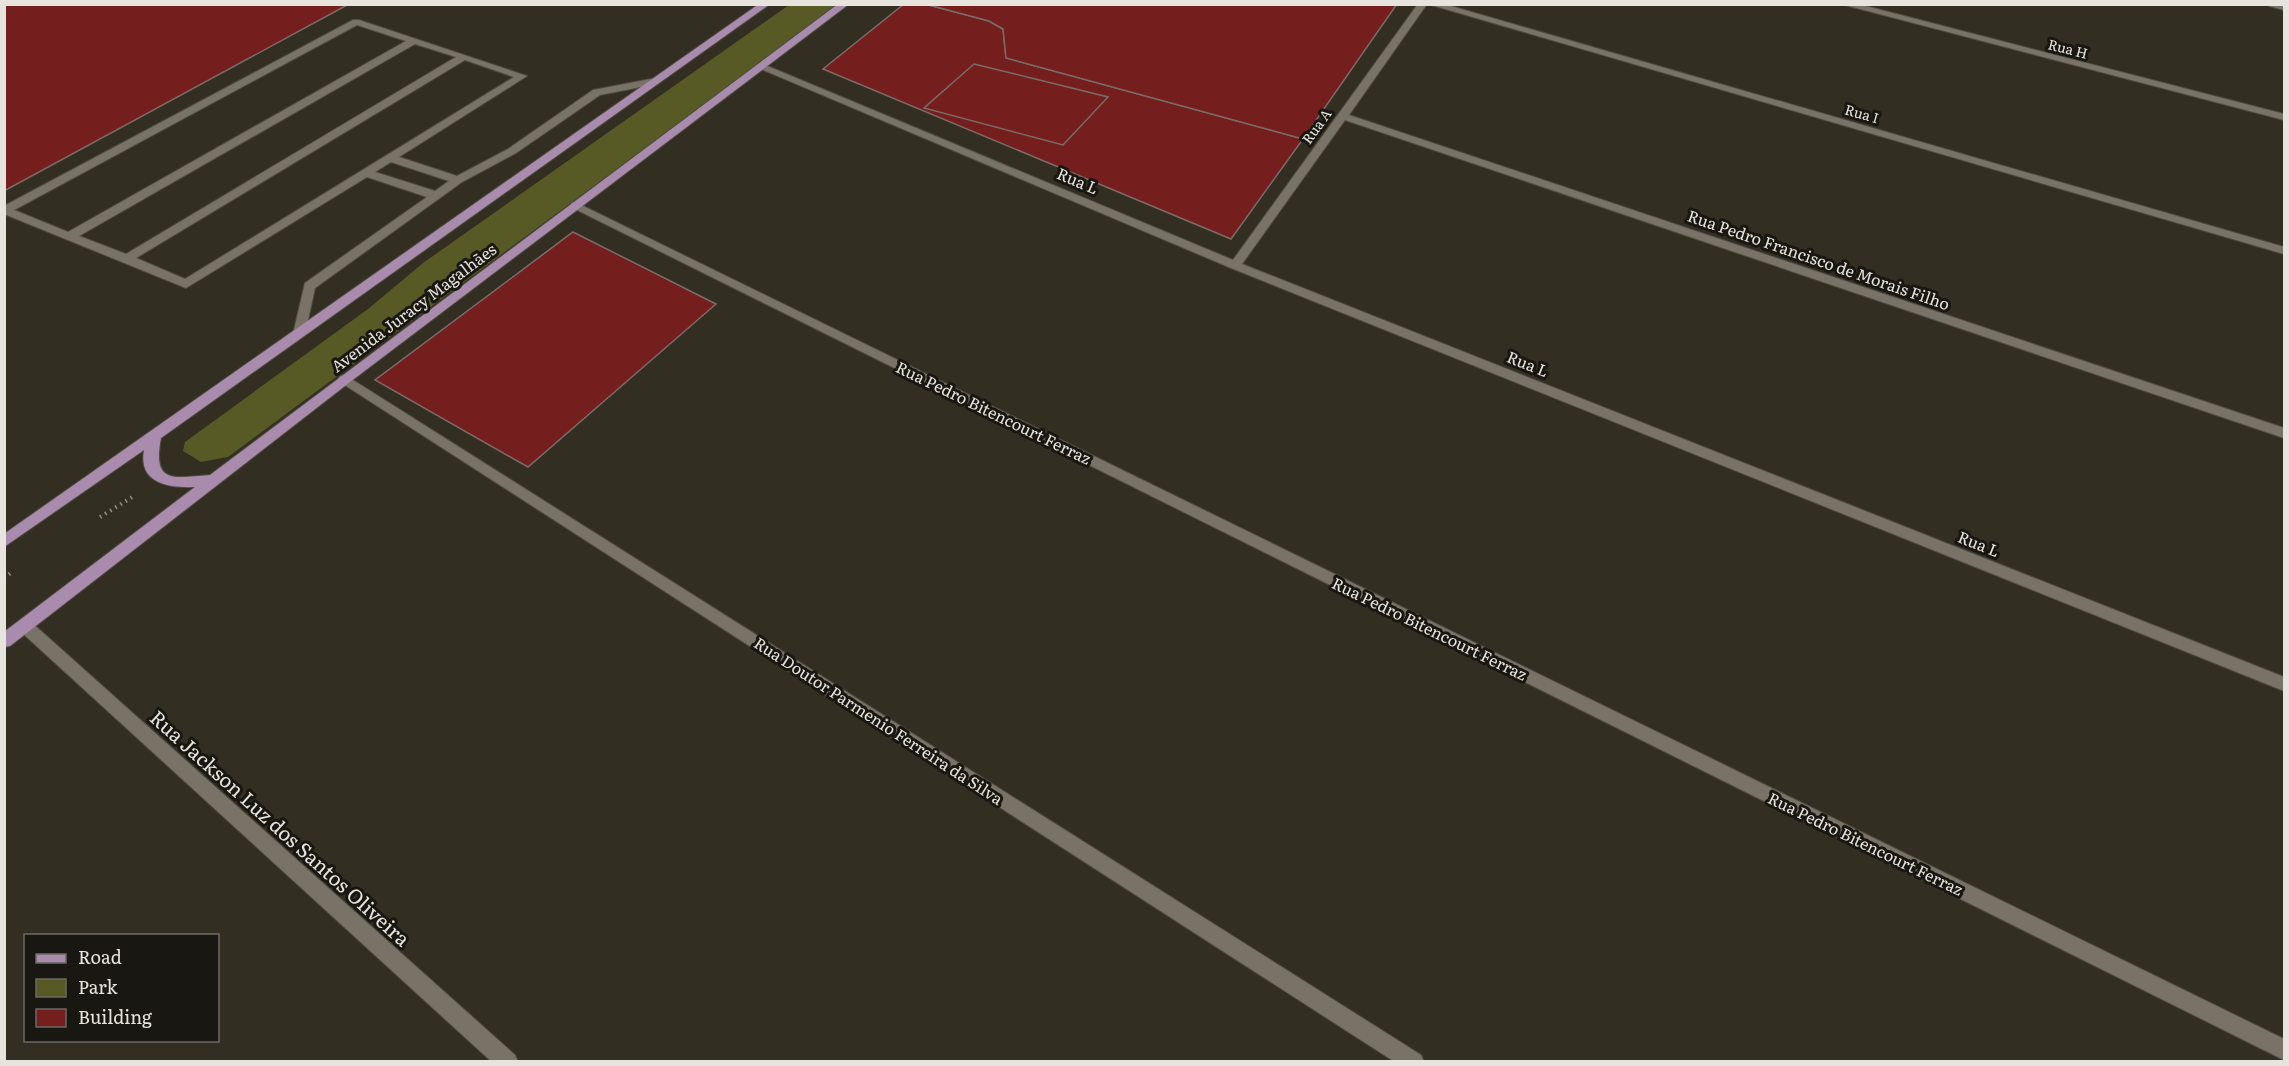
<svg xmlns="http://www.w3.org/2000/svg" width="2289" height="1066" viewBox="0 0 2289 1066" font-family="Literata,serif">
  <style>
    .green { fill: #575a25 }
    .building { fill: #741f1d; stroke: #7c6b69; stroke-width: 1.5 }
    .lines { fill: none; stroke-linecap: round; stroke-linejoin: round }
    .lane-casing { stroke: #4f4c42; stroke-width: 2 }
    .street-casing { stroke: #4f4c42; stroke-width: 2 }
    .primary-casing { stroke: #4f4c42; stroke-width: 2 }
    .path { stroke: #938f86; stroke-width: 4; stroke-dasharray: 1.5 4.5; stroke-linecap: butt }
    .lane { fill: #787366; fill-rule: evenodd }
    .street { fill: #787366; fill-rule: evenodd }
    .primary { fill: #a98cad; fill-rule: evenodd }
    .labels { text-anchor: middle; dominant-baseline: central; stroke-width: 6; stroke-linejoin: round; paint-order: stroke }
    .far-street-label { font-size: 14px; fill: #e7e4dd; stroke: #191711 }
    .street-label { font-size: 16px; fill: #e7e4dd; stroke: #191711 }
    .near-street-label { font-size: 20px; fill: #e7e4dd; stroke: #191711 }
  </style>
  <rect width="100%" height="100%" fill="#332e22"/>
  <polygon class="green" points="789,5 838,5 228,457 201,462 183,451 185,442 368,309 423,263"/>
  <g class="building">
    <polygon points="4,4 349,4 4,191"/>
    <polygon points="904,4 925,4 989,21 1003,29 1006,58 1303,139 1231,239 823,69"/>
    <polygon points="925,4 1397,4 1303,139 1006,58 1003,29 989,21"/>
    <polygon points="974,64 1108,97 1063,145 924,108"/>
    <polygon points="573,232 716,304 528,467 375,380"/>
  </g>
  <g class="lines">
    <g class="lane-casing">
      <path id="lane" d="M353 20H359L527 76 399 157 457 176 508 149 593 90 656 78 661 81 656 84 600 95 516 153 462 182 315 288 305 334 299 338 293 334 305 283 427 197 367 177 186 288 4 214V206ZM357 25 406 41 68 232 14 210ZM415 44 456 57 126 254 79 236ZM465 60 514 77 185 279 136 258ZM391 162 449 181 435 191 375 172Z"/>
    </g>
    <g class="street-casing">
      <g id="street">
        <polygon points="1418,4 1427,4 1349,115 2284,428 2284,438 1345,120 1242,264 2284,677 2284,691 1231,268 756,67 765,65 1233,260"/>
        <polygon points="1428,4 1444,4 2284,247 2284,254"/>
        <polygon points="1841,4 1858,4 2284,114 2284,120"/>
        <polygon points="2268,4 2284,4 2284,10 2269,6"/>
        <polygon points="575,202 2284,1039 2284,1060 571,207 571,203"/>
        <polygon points="345,375 1421,1055 1424,1062 1395,1062 340,382 338,379 340,376"/>
        <polygon points="25,620 31,622 515,1055 518,1062 492,1062 19,630 17,626 19,622"/>
      </g>
    </g>
    <g class="primary-casing">
      <path id="primary" d="M759 4H770L161 438C152 484 173 478 210 475L838 4H849L350 382 10 646 4 647V632L195 487C169 488 138 484 144 450L4 547V534Z"/>
    </g>
    <g class="path">
      <polyline points="100,517 134,496"/>
      <polyline points="4,578 12,572"/>
    </g>
    <use href="#lane" class="lane"/>
    <use href="#street" class="street"/>
    <use href="#primary" class="primary"/>
  </g>
  <g class="labels">
    <g class="far-street-label">
      <text transform="translate(2068 48) rotate(14)">Rua H</text>
      <text transform="translate(1862 113) rotate(16)">Rua I</text>
      <text transform="translate(1316 126) rotate(-54)">Rua A</text>
    </g>
    <g class="street-label">
      <text transform="translate(1078 180) rotate(23)">Rua L</text>
      <text transform="translate(1819 259) rotate(19)">Rua Pedro Francisco de Morais Filho</text>
      <text transform="translate(413 307) rotate(-37)">Avenida Juracy Magalhães</text>
      <text transform="translate(1528 363) rotate(22)">Rua L</text>
      <text transform="translate(994 412) rotate(26)">Rua Pedro Bitencourt Ferraz</text>
      <text transform="translate(1979 543) rotate(22)">Rua L</text>
      <text transform="translate(1430 628) rotate(26)">Rua Pedro Bitencourt Ferraz</text>
      <text transform="translate(879 720) rotate(33)">Rua Doutor Parmenio Ferreira da Silva</text>
      <text transform="translate(1866 843) rotate(26)">Rua Pedro Bitencourt Ferraz</text>
    </g>
    <g class="near-street-label">
      <text transform="translate(281 827) rotate(42)">Rua Jackson Luz dos Santos Oliveira</text>
    </g>
  </g>
  <rect width="2289" height="1066" fill="none" stroke="#e7e4dd" stroke-width="12"/>
  <rect x="24" y="934" width="195" height="108" fill="#191711" stroke="#6b6963" stroke-width="1.5"/>
  <rect x="36" y="954" width="30" height="9" fill="#a98cad" stroke="#6b6963" stroke-width="1.5"/>
  <text x="78" y="964" font-size="18" fill="#e7e4dd">Road</text>
  <rect x="36" y="979" width="30" height="18" fill="#575a25" stroke="#6b6963" stroke-width="1.5"/>
  <text x="78" y="994" font-size="18" fill="#e7e4dd">Park</text>
  <rect x="36" y="1009" width="30" height="18" fill="#741f1d" stroke="#6b6963" stroke-width="1.5"/>
  <text x="78" y="1024" font-size="18" fill="#e7e4dd">Building</text>
</svg>
